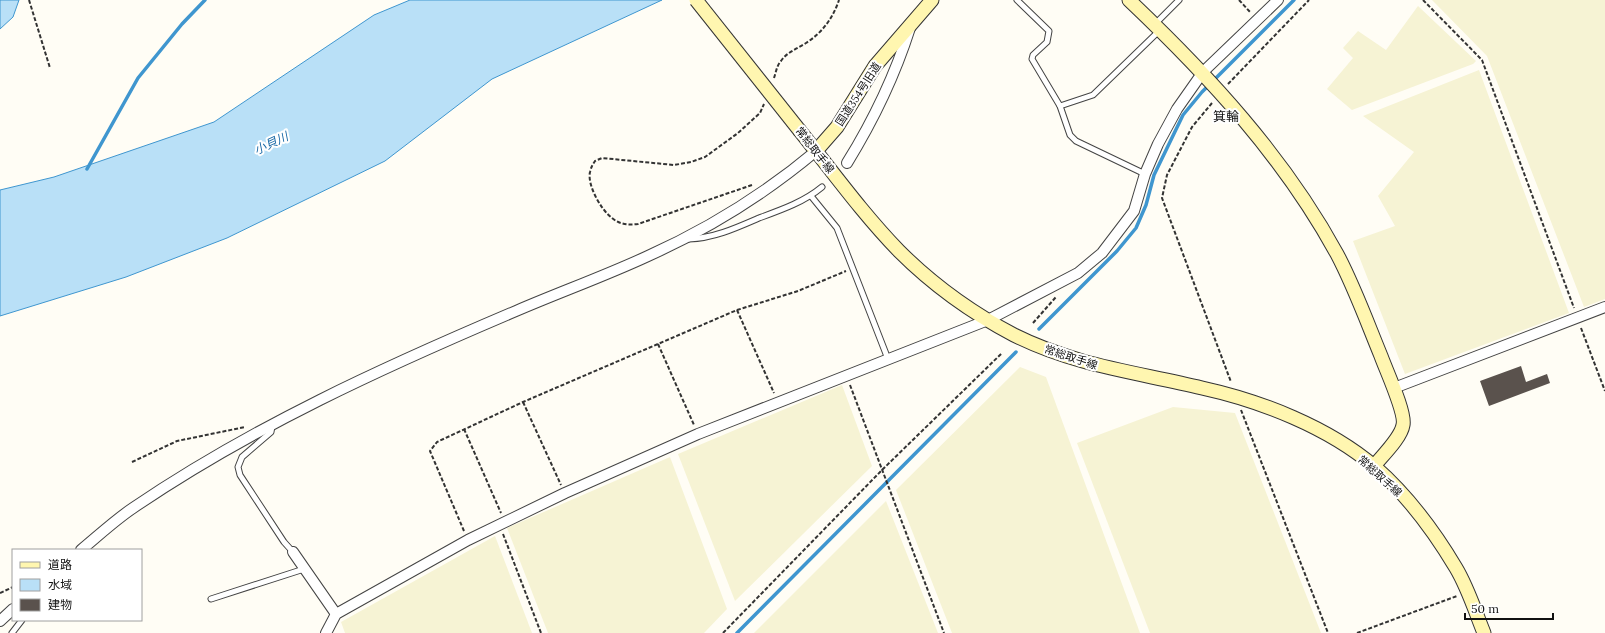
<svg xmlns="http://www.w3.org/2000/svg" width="1605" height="633" viewBox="0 0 1605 633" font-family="Lora,'Noto Sans JP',serif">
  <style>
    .farmland { fill: #f6f3d4 }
    .water { fill: #b9e0f7; stroke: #3f96cf }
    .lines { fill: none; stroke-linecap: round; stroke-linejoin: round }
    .stream { stroke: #3f96cf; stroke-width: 3.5 }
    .building { fill: #5a524d }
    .lane-casing { stroke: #444; stroke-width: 7 }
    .street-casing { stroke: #444; stroke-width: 12 }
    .secondary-casing { stroke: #333; stroke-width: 15 }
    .path { stroke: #333; stroke-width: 2; stroke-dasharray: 4 2; stroke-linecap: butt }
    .lane { stroke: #fff; stroke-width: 5 }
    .street { stroke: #fff; stroke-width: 10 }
    .secondary { stroke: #fff6b0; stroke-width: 13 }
    .secondary-bridge-casing { stroke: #333; stroke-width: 15; stroke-linecap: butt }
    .secondary-bridge { stroke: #fff6b0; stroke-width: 13 }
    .labels { text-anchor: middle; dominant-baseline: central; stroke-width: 4; stroke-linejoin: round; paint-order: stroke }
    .street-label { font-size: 11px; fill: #111; stroke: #fff }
    .water-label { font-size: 12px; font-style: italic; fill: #1768a6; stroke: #fff }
    .quarter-label { font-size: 13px; fill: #111; stroke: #fff }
  </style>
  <rect width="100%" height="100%" fill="#fffdf5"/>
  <g class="farmland">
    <polygon points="1432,0 1605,0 1605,299 1584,307 1487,56"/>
    <polygon points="1418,6 1476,61 1473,64 1352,110 1327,89 1353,58 1343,48 1358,31 1386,50"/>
    <polygon points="1479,70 1569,313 1405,374 1353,241 1395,226 1378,196 1414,152 1363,116"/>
    <polygon points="1020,367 1046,377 1140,633 952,633 896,490"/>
    <polygon points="842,385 872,466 735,601 678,454"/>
    <polygon points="1173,407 1235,413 1321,633 1150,633 1077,443"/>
    <polygon points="670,457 727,609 704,633 548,633 507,528"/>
    <polygon points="886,501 938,633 754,633"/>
    <polygon points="495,536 532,633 345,633 341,622"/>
  </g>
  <g class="water">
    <polygon points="0,0 19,0 13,17 0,29"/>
    <polygon points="410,0 662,0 492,79 385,161 227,238 126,277 0,316 0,190 54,177 214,122 374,15"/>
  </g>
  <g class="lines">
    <g class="stream">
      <polyline points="87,169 138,78 182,24 205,0"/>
      <polyline points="1039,329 1117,251 1136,228 1146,205 1154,175 1183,115 1202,92 1294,0"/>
      <polyline points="737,633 1016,352"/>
    </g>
  </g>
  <polygon class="building" points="1521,366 1526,382 1547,374 1550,383 1489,406 1480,381"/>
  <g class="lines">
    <g class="lane-casing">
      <g id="lane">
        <polyline points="1017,0 1049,31 1047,42 1033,55 1032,59 1060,106 1070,135 1076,141 1145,174"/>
        <polyline points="1155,24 1179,0"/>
        <polyline points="1060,106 1093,95 1159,31"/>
        <polyline points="811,196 837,228 888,359"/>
        <path d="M689 239C714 238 736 228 759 218 781 210 804 202 822 187"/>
        <polyline points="272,426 271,432 242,457 238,467 240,475 284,542 293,552"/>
        <polyline points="211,599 304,569"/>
        <polyline points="12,633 22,620"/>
      </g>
    </g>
    <g class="street-casing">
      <g id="street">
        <path d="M847 163C873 121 895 75 910 28"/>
        <polyline points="1394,388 1605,307"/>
        <path d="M81 550C98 536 115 520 133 508 252 427 384 367 516 311 560 292 605 276 648 256 708 229 766 193 816 151"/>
        <polyline points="293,552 336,614"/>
        <polyline points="0,621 13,609"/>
        <polyline points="326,633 336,614 468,540 565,493 698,434 988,320 1078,273 1102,253 1134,211 1145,174 1158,144 1177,109 1203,72 1278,0"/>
      </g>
    </g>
    <g class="secondary-casing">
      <g id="secondary">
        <path d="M1129 0C1209 76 1284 157 1337 254 1354 286 1367 322 1381 356 1386 370 1406 413 1403 425 1401 438 1382 456 1374 466"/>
        <path d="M800 131C832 171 863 214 899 251 933 285 972 313 1014 335 1076 366 1136 372 1202 388 1261 401 1328 427 1375 467 1407 495 1434 531 1456 568 1468 588 1475 611 1484 633"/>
        <polyline points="816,151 837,127 875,66 932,0"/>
      </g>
    </g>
    <g class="path">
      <polyline points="29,0 50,68"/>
      <polyline points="1239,0 1250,12"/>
      <polyline points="1423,0 1482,60 1574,308"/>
      <path d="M774 78C776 72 777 65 781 61 787 52 797 49 806 43 822 33 833 18 839 0"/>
      <polyline points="1228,84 1309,0"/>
      <polyline points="1212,103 1192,127 1167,175 1162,198 1231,382"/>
      <path d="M752 185 638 224C629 225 620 225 612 218 601 210 587 185 590 172 591 167 593 164 595 161L602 158 674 165 691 162 705 157 738 133 760 113 764 104"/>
      <polyline points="737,310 774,393"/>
      <polyline points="1033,323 1056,297"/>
      <polyline points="1581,328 1605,391"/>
      <polyline points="658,344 694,425"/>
      <polyline points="850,385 944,633"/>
      <polyline points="523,402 561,485"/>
      <polyline points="1241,410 1328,633"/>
      <polyline points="464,429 501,513"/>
      <polyline points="132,462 177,441 245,427"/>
      <polyline points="464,531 430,451 437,442 523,402 737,310 798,291 846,271"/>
      <polyline points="503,534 541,633"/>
      <polyline points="0,593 13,587"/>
      <polyline points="723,633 882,470 1002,353"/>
      <polyline points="1357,633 1457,596"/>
    </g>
    <use href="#lane" class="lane"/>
    <use href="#street" class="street"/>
    <use href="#secondary" class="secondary"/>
    <g class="secondary-bridge-casing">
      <polyline id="secondary-bridge" points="696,0 800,131"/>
    </g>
    <use href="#secondary-bridge" class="secondary-bridge"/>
  </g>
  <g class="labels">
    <g class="street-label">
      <text transform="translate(858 94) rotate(-57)">国道354号旧道</text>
      <text transform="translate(815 150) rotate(52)">常総取手線</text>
      <text transform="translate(1071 357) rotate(18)">常総取手線</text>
      <text transform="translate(1380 476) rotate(42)">常総取手線</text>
    </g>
    <g class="water-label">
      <text transform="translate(271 143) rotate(-25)">小貝川</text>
    </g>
    <g class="quarter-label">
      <text x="1226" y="116">箕輪</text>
    </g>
  </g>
  <rect x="12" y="549" width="130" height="72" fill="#ffffff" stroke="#a0a0a0"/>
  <rect x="20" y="562" width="20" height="6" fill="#fff6b0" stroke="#a0a0a0"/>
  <text x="48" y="569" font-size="12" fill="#111111">道路</text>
  <rect x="20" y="579" width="20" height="12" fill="#b9e0f7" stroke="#a0a0a0"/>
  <text x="48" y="589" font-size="12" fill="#111111">水域</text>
  <rect x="20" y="599" width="20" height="12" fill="#5a524d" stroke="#a0a0a0"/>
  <text x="48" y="609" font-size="12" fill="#111111">建物</text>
  <path d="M1465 613v6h88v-6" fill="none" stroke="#111111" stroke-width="2"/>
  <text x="1471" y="613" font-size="12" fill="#111111" stroke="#ffffff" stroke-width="3" paint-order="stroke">50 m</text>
</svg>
